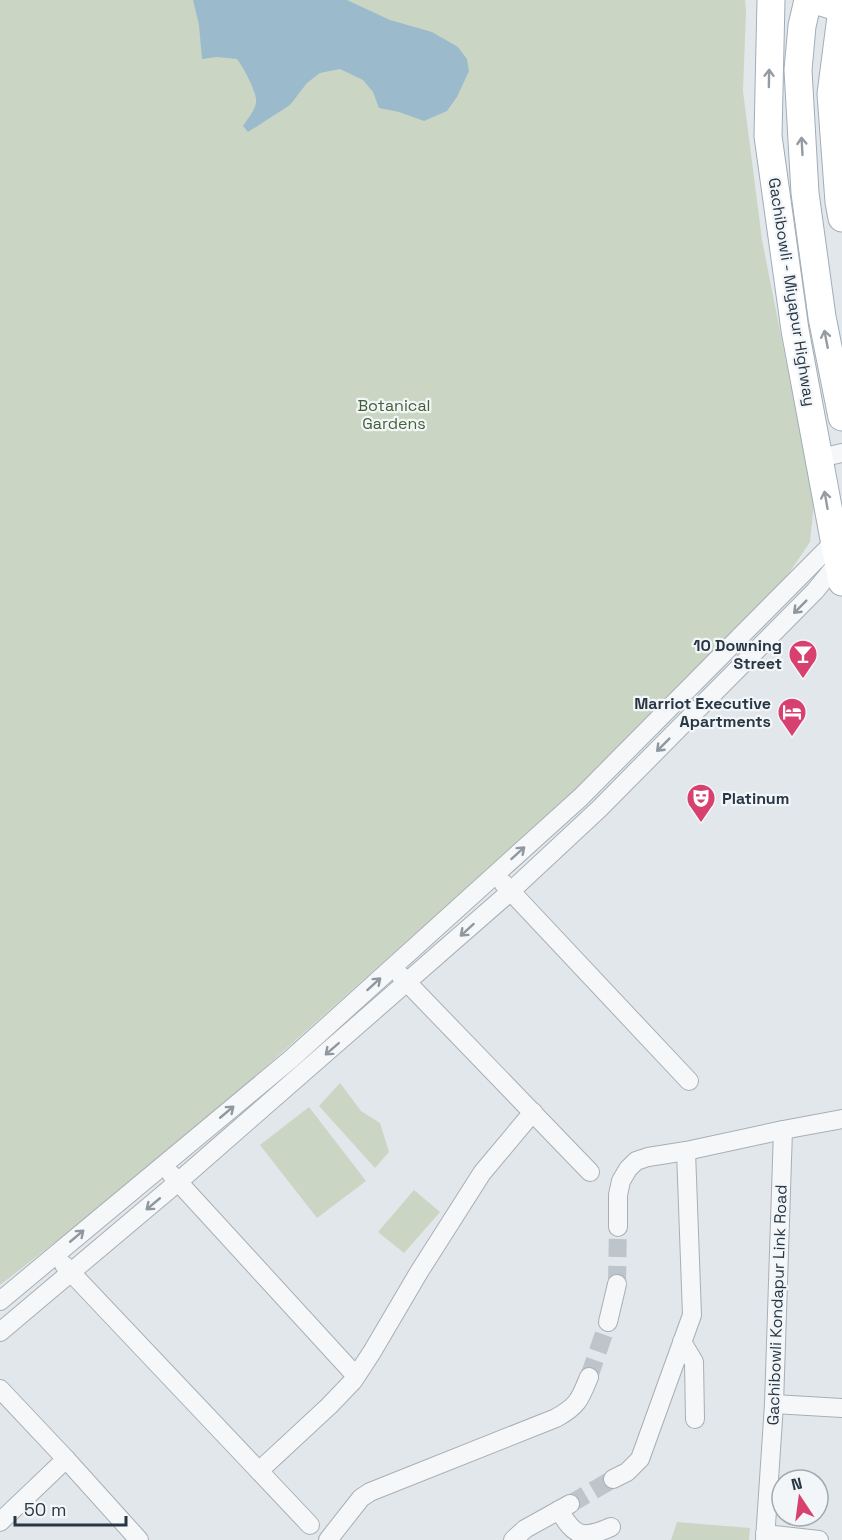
<svg xmlns="http://www.w3.org/2000/svg" width="842" height="1540" viewBox="0 0 842 1540" font-family="'Space Grotesk',sans-serif">
  <style>
    .green { fill: #cad6c3 }
    .water { fill: #9bbbcd }
    .lines { fill: none; stroke-linecap: round; stroke-linejoin: round }
    .minor-tunnel { stroke: #bdc4ca; stroke-width: 18; stroke-dasharray: 18 9; stroke-linecap: butt }
    .minor-casing { stroke: #a7afb6; stroke-width: 20 }
    .secondary-casing { stroke: #a7afb6; stroke-width: 26 }
    .primary-casing { stroke: #a0adb8; stroke-width: 29 }
    .minor { stroke: #f5f7f9; stroke-width: 18 }
    .secondary { stroke: #fff; stroke-width: 24 }
    .primary { stroke: #fff; stroke-width: 27 }
    .oneway { stroke: #949ba2 }
    .oneway2 { stroke: #8f979f }
    .labels { text-anchor: middle; dominant-baseline: central; stroke-width: 4.5; stroke-linejoin: round; paint-order: stroke }
    .street-label { font-size: 16px; fill: #293745; stroke: #f2f6f8 }
    .park-label { font-size: 16px; fill: #446135; stroke: #f2f6f8 }
    .poi-label { font-size: 16px; font-weight: bold; fill: #293745; stroke: #f2f6f8; text-anchor: end }
  </style>
  <rect width="100%" height="100%" fill="#e2e7eb"/>
  <g class="green">
    <polygon points="0,0 745,0 746,11 743,91 762,240 814,503 810,542 783,582 580,787 161,1160 0,1285"/>
    <polygon points="340,1083 361,1111 380,1123 389,1152 375,1168 319,1106"/>
    <polygon points="309,1107 366,1181 317,1218 260,1145"/>
    <polygon points="414,1190 440,1212 404,1253 378,1232"/>
    <polygon points="677,1522 750,1528 749,1540 671,1540"/>
  </g>
  <path class="water" d="M193 0H347L390 20 432 32 458 47 467 59 469 71 457 97 447 111 424 121 399 112 379 108 373 92 363 80 340 69 320 73 307 83 290 105 248 132 243 126C248 118 257 109 256 99 255 89 243 67 237 59L217 57 202 59 199 25Z"/>
  <g class="lines">
    <g class="minor-tunnel">
      <polyline points="617,1284 618,1227"/>
      <polyline points="589,1377 608,1322"/>
      <polyline points="570,1504 613,1479"/>
    </g>
    <g class="minor-casing">
      <g id="minor">
        <polyline points="819,458 842,453"/>
        <polyline points="503,883 689,1081"/>
        <polyline points="400,975 590,1172"/>
        <polyline points="171,1174 356,1376"/>
        <polyline points="618,1227 618,1195 621,1181 628,1169 636,1161 648,1157 686,1151 783,1130"/>
        <polyline points="64,1265 259,1471 329,1406 353,1381 372,1352 419,1272 482,1173 533,1112"/>
        <polyline points="0,1301 291,1059 581,797 834,542"/>
        <polyline points="608,1322 617,1284"/>
        <polyline points="0,1332 178,1182 511,891 599,809 696,711 815,591 838,563"/>
        <polyline points="682,1342 694,1362 695,1419"/>
        <polyline points="0,1389 66,1459"/>
        <polyline points="774,1404 842,1408"/>
        <polyline points="259,1471 310,1525"/>
        <polyline points="613,1479 627,1472 640,1459 692,1315 686,1151"/>
        <path d="M559 1510C574 1536 582 1540 611 1527"/>
        <polyline points="0,1522 66,1459 139,1540"/>
        <polyline points="765,1534 819,1540"/>
        <path d="M328 1540 361 1498 370 1492 556 1418C578 1406 580 1399 589 1377"/>
        <polyline points="513,1540 525,1529 570,1504"/>
        <polyline points="765,1540 774,1404 783,1130 842,1119"/>
      </g>
    </g>
    <g class="secondary-casing">
      <polyline id="secondary" points="810,0 842,10"/>
    </g>
    <g class="primary-casing">
      <g id="primary">
        <polyline points="771,0 768,136 795,330 842,582"/>
        <polyline points="808,0 802,26 798,70 805,193 822,317 842,417"/>
        <polyline points="842,9 831,94 839,202 842,218"/>
      </g>
    </g>
    <use href="#minor" class="minor"/>
    <use href="#secondary" class="secondary"/>
    <use href="#primary" class="primary"/>
  </g>
  <defs><path id="oneway-shaft" d="M-6 0H5M1.5-3L5.5 0L1.5 3" fill="none" stroke-width="1.6" stroke-linecap="round" stroke-linejoin="round" transform="scale(1.5)"/></defs>
  <g class="oneway">
    <use href="#oneway-shaft" transform="translate(769 78) rotate(-89)"/>
    <use href="#oneway-shaft" transform="translate(802 146) rotate(-93)"/>
    <use href="#oneway-shaft" transform="translate(826 339) rotate(-101)"/>
    <use href="#oneway-shaft" transform="translate(826 500) rotate(-100)"/>
  </g>
  <g class="oneway2">
    <use href="#oneway-shaft" transform="translate(800 607) rotate(135)"/>
    <use href="#oneway-shaft" transform="translate(663 745) rotate(135)"/>
    <use href="#oneway-shaft" transform="translate(518 853) rotate(-42)"/>
    <use href="#oneway-shaft" transform="translate(467 930) rotate(138)"/>
    <use href="#oneway-shaft" transform="translate(374 984) rotate(-42)"/>
    <use href="#oneway-shaft" transform="translate(332 1049) rotate(139)"/>
    <use href="#oneway-shaft" transform="translate(227 1112) rotate(-40)"/>
    <use href="#oneway-shaft" transform="translate(153 1204) rotate(140)"/>
    <use href="#oneway-shaft" transform="translate(77 1236) rotate(-40)"/>
  </g>
  <defs>
    <g id="bar-pin" transform="scale(1.5)"><path d="M0 17L-7.5 6A9.5 9.5 0 1 1 7.5 6Z" fill="#d7406f" stroke="#f2f6f8"/><path d="M-6-5H6L.8 .8V4.5H3.5V6h-7V4.5H-.8V.8Z" fill="#fff"/></g>
    <g id="hotel-pin" transform="scale(1.5)"><path d="M0 17L-7.5 6A9.5 9.5 0 1 1 7.5 6Z" fill="#d7406f" stroke="#f2f6f8"/><path d="M-6-4.5h1.5V1H6V5H4.5V3h-9V5H-6ZM-4 0a1.8 1.8 0 1 1 3.6 0ZM.5 0V-2.5h3Q6-2.5 6 0Z" fill="#fff"/></g>
    <g id="theatre-pin" transform="scale(1.5)"><path d="M0 17L-7.5 6A9.5 9.5 0 1 1 7.5 6Z" fill="#d7406f" stroke="#f2f6f8"/><path d="M-5-5.5Q0-4 5-5.5V0Q5 5 0 6Q-5 5-5 0ZM-3.3-2.5H-1v1.5H-3.3ZM1-2.5H3.3v1.5H1ZM-2.8 1Q0 5.5 2.8 1Z" fill="#fff"/></g>
  </defs>
  <g fill-rule="evenodd">
    <use href="#bar-pin" x="803" y="654"/>
    <use href="#hotel-pin" x="792" y="712"/>
    <use href="#theatre-pin" x="701" y="798"/>
  </g>
  <g class="labels">
    <g class="street-label">
      <text transform="translate(792 292) rotate(81)">Gachibowli - Miyapur Highway</text>
      <text transform="translate(777 1305) rotate(-88)">Gachibowli Kondapur Link Road</text>
    </g>
    <g class="park-label">
      <text x="394" y="405">Botanical<tspan x="394" dy="18">Gardens</tspan></text>
    </g>
    <g class="poi-label">
      <text x="782" y="645">10 Downing<tspan x="782" dy="18">Street</tspan></text>
      <text x="771" y="703">Marriot Executive<tspan x="771" dy="18">Apartments</tspan></text>
      <text x="722" y="798" text-anchor="start">Platinum</text>
    </g>
  </g>
  <g transform="translate(800 1498) rotate(347)"><circle r="28" fill="#f2f6f8" stroke="#a2aab0" stroke-width="1.5"/>
  <path d="M0-4.5L10 22L0 15L-10 22Z" fill="#d7406f"/>
  <text y="-9" font-size="16" font-weight="bold" text-anchor="middle" fill="#293745">N</text>
  </g>
  <path d="M15 1516v9h111v-9" fill="none" stroke="#293745" stroke-width="3"/>
  <text x="24" y="1516" font-size="18" fill="#293745" stroke="#f2f6f8" stroke-width="4.5" paint-order="stroke">50 m</text>
</svg>
